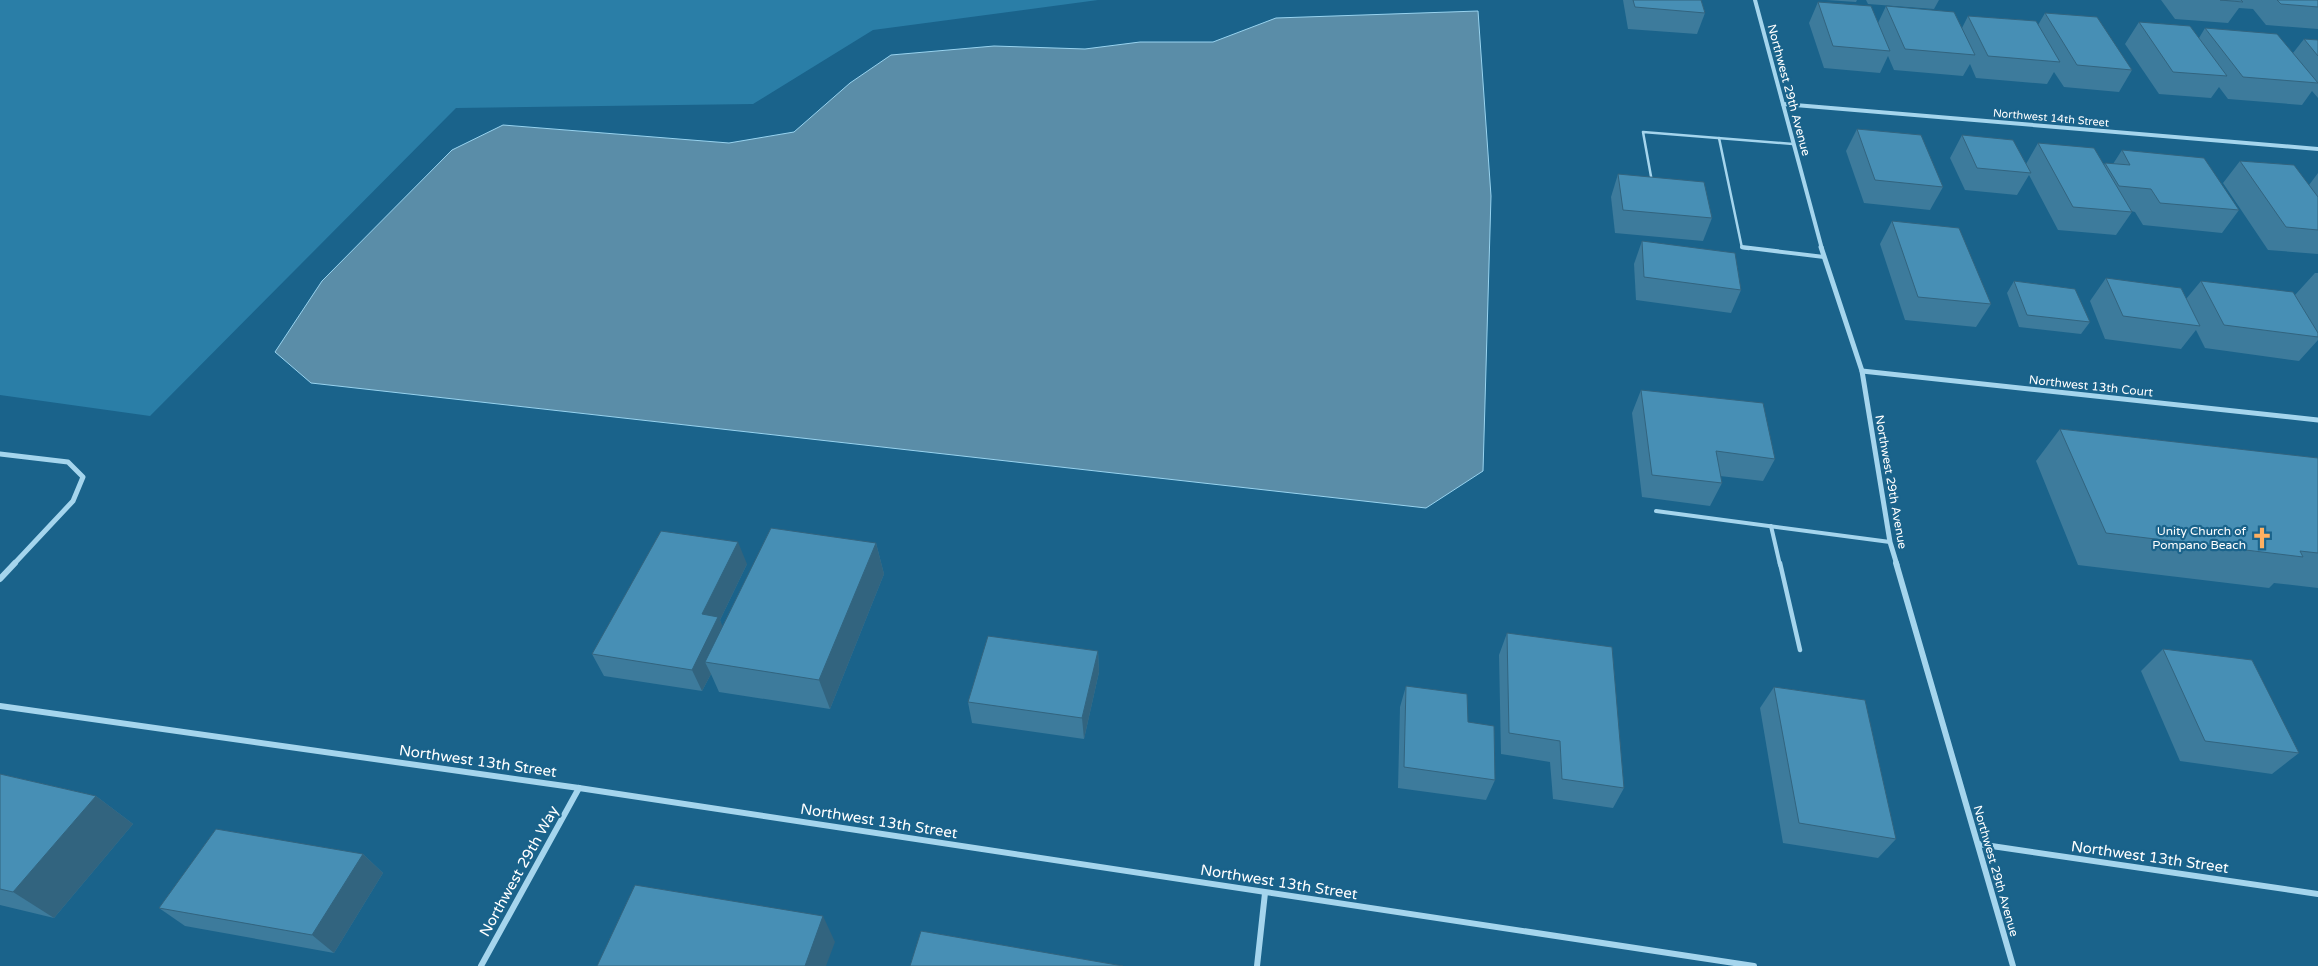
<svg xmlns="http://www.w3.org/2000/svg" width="2318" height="966" viewBox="0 0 2318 966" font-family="'Varela Round',sans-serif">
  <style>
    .green { fill: #2a7ea7 }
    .water { fill: #5a8da8; stroke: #98d3ef }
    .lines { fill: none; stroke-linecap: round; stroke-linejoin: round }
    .service-far2 { stroke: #a5d5ed; stroke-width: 2.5 }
    .service-far1 { stroke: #a5d5ed; stroke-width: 4 }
    .service { stroke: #a5d5ed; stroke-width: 4.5 }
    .minor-far2 { stroke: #a5d5ed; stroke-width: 4 }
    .minor-far1 { stroke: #a5d5ed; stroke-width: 5 }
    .minor { stroke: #a5d5ed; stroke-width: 6 }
    .wall { fill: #3d7b9c }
    .shaded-wall { fill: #32647f }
    .building { fill: #478fb5; stroke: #32647f }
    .labels { text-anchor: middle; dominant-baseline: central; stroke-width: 4.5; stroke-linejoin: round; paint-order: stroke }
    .far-street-label { font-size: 11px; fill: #fff; stroke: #1a638b }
    .street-label { font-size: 12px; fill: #fff; stroke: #1a638b }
    .poi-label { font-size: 12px; fill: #fff; stroke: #1a638b; text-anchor: end }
    .near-street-label { font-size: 15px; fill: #fff; stroke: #1a638b }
  </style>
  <rect width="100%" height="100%" fill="#1a638b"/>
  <polygon class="green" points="0,0 1098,0 873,30 753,104 456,108 150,416 0,395"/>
  <polygon class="water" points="1478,11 1491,196 1483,471 1426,508 311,383 275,352 322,281 452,150 503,125 729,143 794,132 850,83 891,55 994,46 1085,49 1140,42 1213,42 1276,18"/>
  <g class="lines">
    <g class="service-far2">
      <polyline points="1719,138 1742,248 1749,249"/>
      <polyline points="1652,182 1643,132 1793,144"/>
    </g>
    <g class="service-far1">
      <polyline points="1742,247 1824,257"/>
      <polyline points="1656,511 1890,542"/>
      <polyline points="1771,526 1780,565"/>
    </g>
    <polyline class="service" points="1780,563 1800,650"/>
    <g class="minor-far2">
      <polyline points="1755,0 1822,249"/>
      <polyline points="1783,104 2318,149"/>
    </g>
    <g class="minor-far1">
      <polyline points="1821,247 1862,371 1890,542 1897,565"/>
      <polyline points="1862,371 2318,420"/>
      <polyline points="0,454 68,462 83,477 73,501 13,565"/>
    </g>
    <g class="minor">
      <polyline points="1896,563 2013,966"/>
      <polyline points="0,579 15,563"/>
      <polyline points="0,706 579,788 1754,966"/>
      <polyline points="1978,844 2318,894"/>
      <polyline points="481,966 579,788"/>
      <polyline points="1257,966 1265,893"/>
    </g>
  </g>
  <g class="wall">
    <polygon points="1623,0 1701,0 1705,13 1697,34 1628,29"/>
    <polygon points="1826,0 1857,0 1856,2"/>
    <polygon points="1866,0 1939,0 1934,9 1868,4"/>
    <polygon points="2161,0 2318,0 2318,29 2266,25 2253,9 2239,8 2228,23 2175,19"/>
    <polygon points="1818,2 1878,23 1886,6 1962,28 1968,16 2038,25 2045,13 2132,70 2119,92 2064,87 2054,72 2047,84 1976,78 1970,64 1963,76 1894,70 1888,56 1880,73 1824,68 1809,23"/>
    <polygon points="2139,22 2199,38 2205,28 2293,53 2304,39 2318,40 2318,98 2312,91 2302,105 2228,99 2219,87 2211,98 2159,94 2125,44"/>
    <polygon points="1857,129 1943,187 1930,210 1864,203 1846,151"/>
    <polygon points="1962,135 2026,164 2038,143 2104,165 2105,163 2113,164 2122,150 2239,210 2222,233 2143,225 2135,212 2131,211 2132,212 2116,235 2058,230 2029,175 2017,195 1965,190 1950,158"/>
    <polygon points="2240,161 2309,185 2318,173 2318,254 2268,250 2223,183"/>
    <polygon points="1618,174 1712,218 1703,241 1615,233 1611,197"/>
    <polygon points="1892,221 1991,304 1976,327 1905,320 1880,244"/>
    <polygon points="1642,241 1741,290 1731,313 1636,300 1634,264"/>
    <polygon points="2315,273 2318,273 2318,340 2299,361 2205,348 2196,330 2181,349 2105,339 2090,301 2106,278 2186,299 2201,281 2295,295"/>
    <polygon points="2014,281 2090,322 2081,334 2019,327 2007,293"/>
    <polygon points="1641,390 1775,459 1763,481 1720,476 1722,483 1710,506 1642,497 1632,413"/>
    <polygon points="2060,429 2318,458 2318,588 2274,583 2269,588 2078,565 2036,461"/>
    <polygon points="876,543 884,574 830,709 719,692 711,674 702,691 604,676 592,654 747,564 720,620 722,627"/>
    <polygon points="1507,633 1624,788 1613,808 1553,799 1550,762 1501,754 1499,655"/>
    <polygon points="2163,649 2299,753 2272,774 2180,761 2141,671"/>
    <polygon points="1098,651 1099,672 1084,739 972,723 968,702"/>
    <polygon points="1406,686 1468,722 1495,780 1486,800 1398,788 1400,707"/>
    <polygon points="1774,687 1896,839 1878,858 1783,843 1760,708"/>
    <polygon points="0,774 96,796 133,824 54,918 0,905"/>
    <polygon points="363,854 383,873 334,953 185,926 159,908"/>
  </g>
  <g class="shaded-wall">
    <polygon points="738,542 747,564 720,620 728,639 705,662 711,674 702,691 692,670 702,614"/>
    <polygon points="876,543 884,574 830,709 819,680"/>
    <polygon points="1098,651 1099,672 1084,739 1082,718"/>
    <polygon points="96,796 133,824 54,918 13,892"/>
    <polygon points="363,854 383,873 334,953 312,935"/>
    <polygon points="823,916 835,942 826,966 805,966"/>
  </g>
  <g class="building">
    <polygon points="1633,0 1701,0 1705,13 1635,7"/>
    <polygon points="2220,0 2241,0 2243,2"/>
    <polygon points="2277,0 2318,0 2318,7 2281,4"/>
    <polygon points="1818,2 1871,6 1890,51 1833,46"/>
    <polygon points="1886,6 1954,12 1975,55 1905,49"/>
    <polygon points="2045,13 2097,17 2132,70 2077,65"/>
    <polygon points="1968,16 2036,21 2060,62 1988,56"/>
    <polygon points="2139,22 2190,26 2227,76 2173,72"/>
    <polygon points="2205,28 2277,34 2318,83 2243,77"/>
    <polygon points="2304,39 2318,40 2318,56"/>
    <polygon points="1857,129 1921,135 1943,187 1875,180"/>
    <polygon points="1962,135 2013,140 2031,173 1977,168"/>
    <polygon points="2038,143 2094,148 2132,212 2073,207"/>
    <polygon points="2122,150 2204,158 2239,210 2160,203 2151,189 2119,186 2105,163 2130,165"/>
    <polygon points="2240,161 2294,165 2318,197 2318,230 2286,227"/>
    <polygon points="1618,174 1704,182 1712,218 1623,210"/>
    <polygon points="1892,221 1959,228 1991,304 1918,297"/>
    <polygon points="1642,241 1735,253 1741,290 1644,277"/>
    <polygon points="2106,278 2181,288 2200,326 2123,316"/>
    <polygon points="2014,281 2075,289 2090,322 2027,315"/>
    <polygon points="2201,281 2293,292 2318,333 2318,337 2224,325"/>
    <polygon points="1641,390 1763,403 1775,459 1716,451 1722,483 1652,475"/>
    <polygon points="2060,429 2318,458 2318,553 2300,551 2303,557 2106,533"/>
    <polygon points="771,528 876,543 819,680 705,662"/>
    <polygon points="661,531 738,542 702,614 718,617 692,670 592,654"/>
    <polygon points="1507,633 1612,647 1624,788 1562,779 1560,741 1509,733"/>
    <polygon points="988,636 1098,651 1082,718 968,702"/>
    <polygon points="2163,649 2252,660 2299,753 2205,741"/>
    <polygon points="1406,686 1467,694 1468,722 1494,726 1495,780 1404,767"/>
    <polygon points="1774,687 1865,700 1896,839 1799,823"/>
    <polygon points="0,774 96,796 13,892 0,889"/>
    <polygon points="216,829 363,854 312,935 159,908"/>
    <polygon points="635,885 823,916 805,966 597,966"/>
    <polygon points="921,931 1123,966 910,966"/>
  </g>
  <defs>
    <g id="church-bare" transform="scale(1.725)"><path d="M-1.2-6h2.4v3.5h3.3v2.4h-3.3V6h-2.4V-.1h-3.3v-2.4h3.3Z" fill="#ffb061" stroke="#1a638b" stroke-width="2.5" paint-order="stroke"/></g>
  </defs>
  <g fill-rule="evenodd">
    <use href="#church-bare" x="2262" y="538"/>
  </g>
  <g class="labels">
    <g class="far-street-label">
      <text transform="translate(2051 118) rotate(5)">Northwest 14th Street</text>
    </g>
    <g class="street-label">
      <text transform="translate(1789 90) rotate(75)">Northwest 29th Avenue</text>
      <text transform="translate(2091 386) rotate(6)">Northwest 13th Court</text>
      <text transform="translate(1891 482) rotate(80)">Northwest 29th Avenue</text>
      <text transform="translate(1996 871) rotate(74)">Northwest 29th Avenue</text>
    </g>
    <g class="poi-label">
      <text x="2246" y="531">Unity Church of<tspan x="2246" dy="14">Pompano Beach</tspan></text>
    </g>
    <g class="near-street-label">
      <text transform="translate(478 761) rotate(8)">Northwest 13th Street</text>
      <text transform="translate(879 821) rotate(9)">Northwest 13th Street</text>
      <text transform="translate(2150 857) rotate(8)">Northwest 13th Street</text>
      <text transform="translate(519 871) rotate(-61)">Northwest 29th Way</text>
      <text transform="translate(1279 882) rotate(9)">Northwest 13th Street</text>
    </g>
  </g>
</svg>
